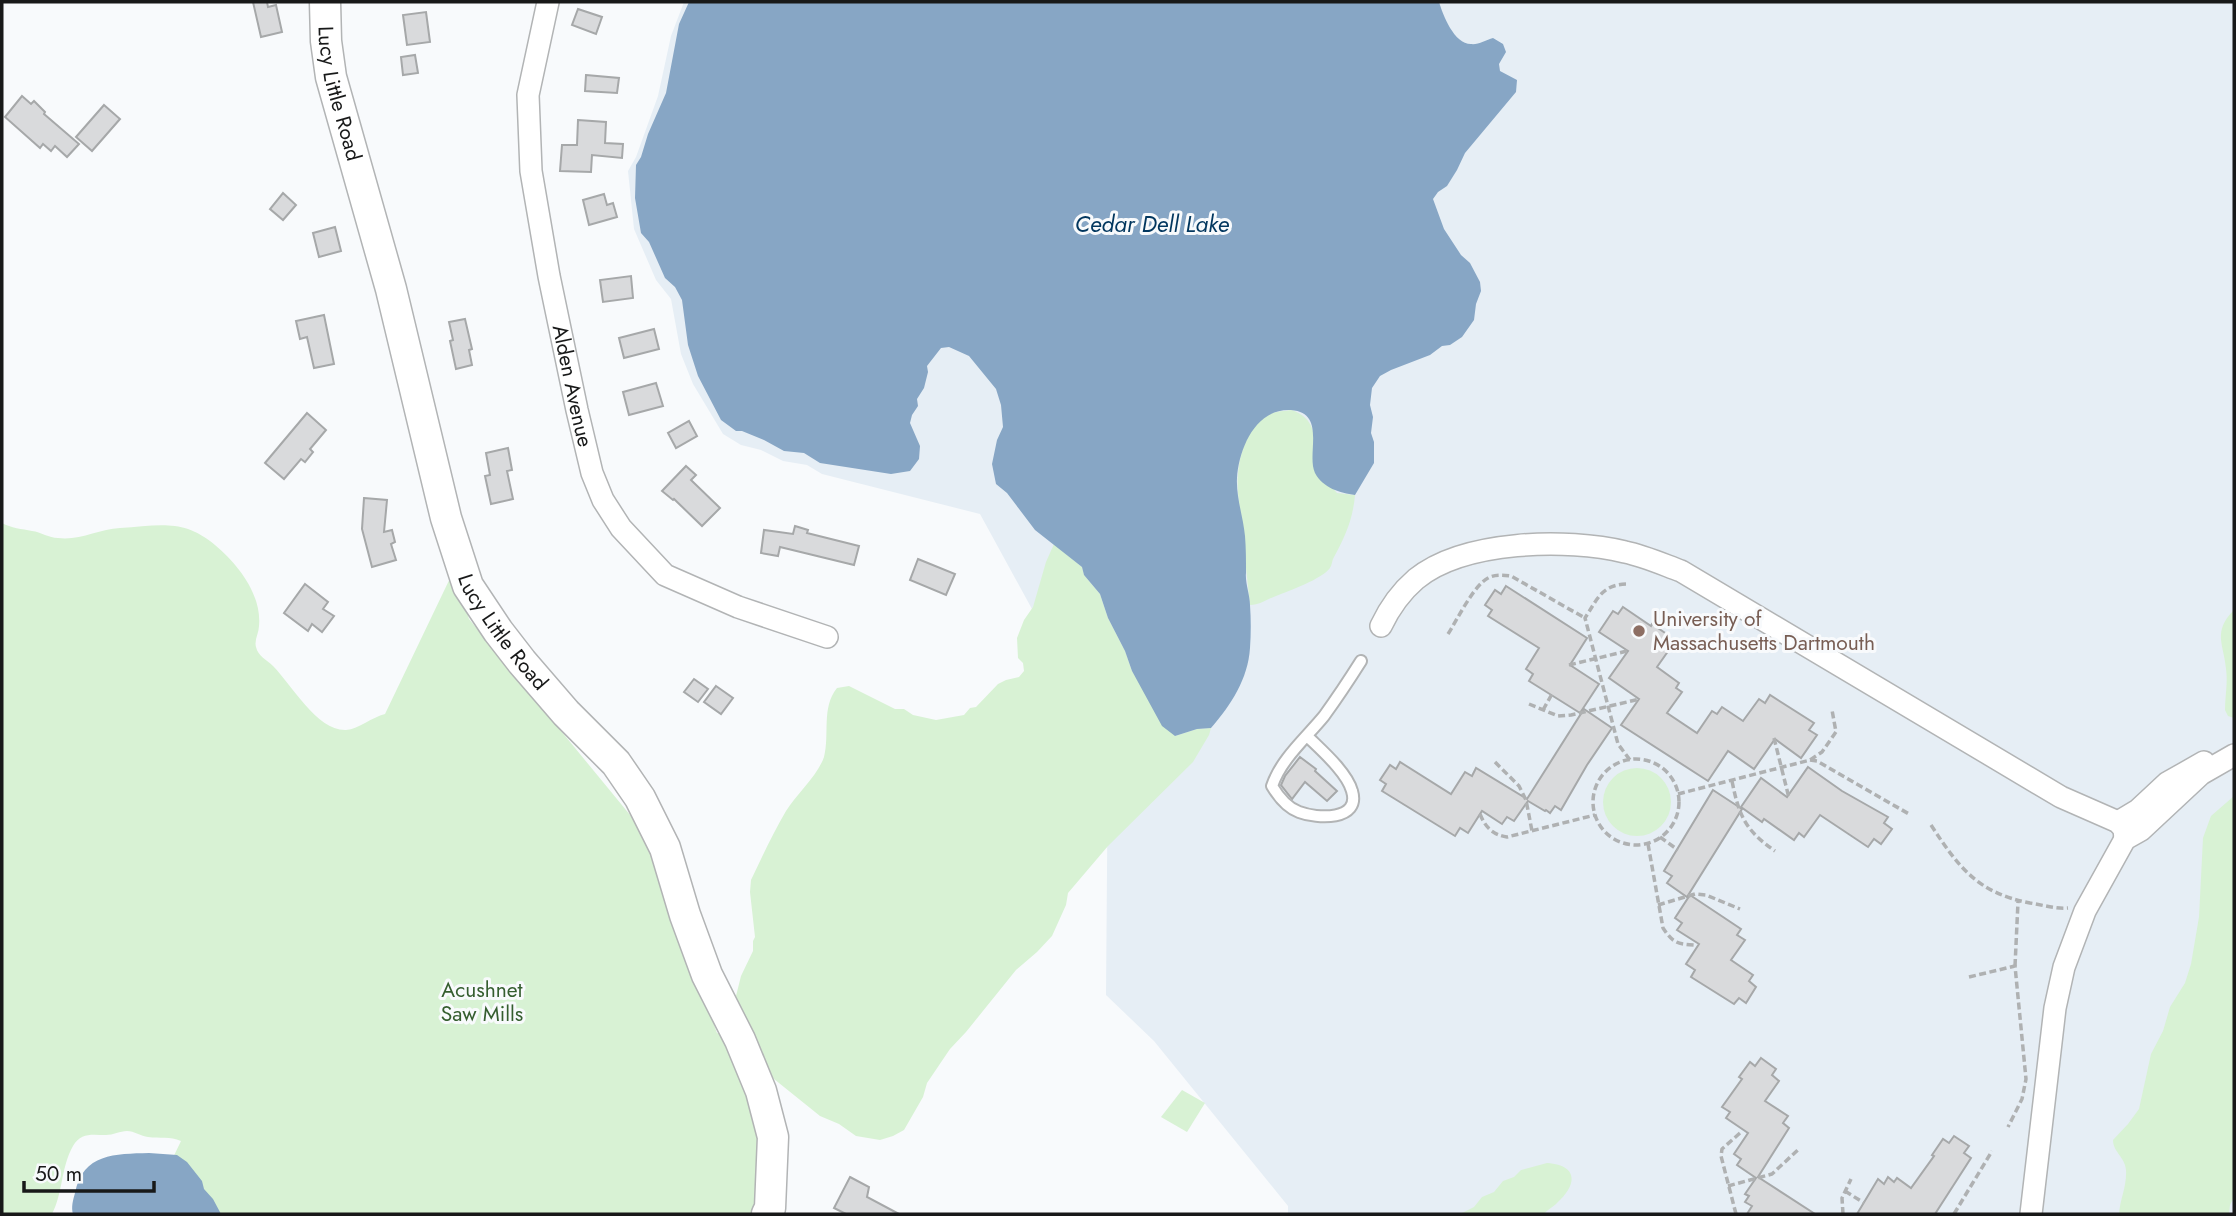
<svg xmlns="http://www.w3.org/2000/svg" width="2236" height="1216" viewBox="0 0 2236 1216" font-family="Jost,sans-serif">
  <style>
    .built { fill: #e6eef5 }
    .green { fill: #d8f2d4 }
    .water { fill: #87a6c5 }
    .building { fill: #d9dadc; stroke: #a6a8a9; stroke-width: 2 }
    .lines { fill: none; stroke-linecap: round; stroke-linejoin: round }
    .lane-casing { stroke: #b2b4b5; stroke-width: 14 }
    .street-casing { stroke: #b2b4b5; stroke-width: 24 }
    .secondary-casing { stroke: #b2b4b5; stroke-width: 33 }
    .path { stroke: #afb1b2; stroke-width: 3.5; stroke-dasharray: 7 3.5; stroke-linecap: butt }
    .lane { stroke: #fff; stroke-width: 10 }
    .street { stroke: #fff; stroke-width: 21 }
    .secondary { stroke: #fff; stroke-width: 30 }
    .education-dot { fill: #8d6e63; stroke: #f8fafc; stroke-width: 2.5 }
    .labels { text-anchor: middle; dominant-baseline: central; stroke-width: 6; stroke-linejoin: round; paint-order: stroke }
    .street-label { font-size: 21px; fill: #181919; stroke: #f8fafc }
    .education-label { font-size: 21px; fill: #785e54; stroke: #f8fafc; text-anchor: start }
    .park-label { font-size: 21px; fill: #355e2f; stroke: #f8fafc }
    .water-label { font-size: 23px; font-style: italic; fill: #01365e; stroke: #f8fafc }
  </style>
  <rect width="100%" height="100%" fill="#f8fafc"/>
  <polygon class="built" points="684,2 2234,2 2234,1214 1288,1214 1288,1206 1154,1041 1106,995 1108,748 980,514 822,474 807,465 783,461 761,450 741,445 723,434 693,384 681,354 671,299 656,280 634,229 628,171 636,157 658,96 671,36"/>
  <g class="green">
    <path d="M1292 410C1319 420 1315 442 1314 467L1337 493 1355 495C1353 519 1345 537 1334 557 1332 560 1332 565 1330 568 1322 579 1289 591 1276 596 1267 599 1260 605 1250 605L1238 493C1236 466 1243 427 1270 414 1276 411 1285 411 1292 410Z"/>
    <path d="M2 523C11 528 22 529 32 531 41 532 49 538 58 538 79 541 99 529 120 528 158 526 183 518 215 545 238 564 262 595 259 626 259 633 254 640 256 647 258 656 267 660 273 666 292 685 317 731 346 730 359 729 372 717 385 714L454 570 469 619 649 838 717 1033 723 1034 766 1112 761 1214H202L156 1193 181 1141C170 1136 160 1139 148 1137 141 1136 134 1131 127 1131 120 1131 113 1135 106 1135 92 1135 81 1132 73 1146 61 1167 63 1193 52 1214H2Z"/>
    <path d="M1054 544 1082 567 1084 575 1100 594 1108 618 1125 651 1132 671 1175 736 1197 729 1211 728 1209 735 1193 762 1108 846 1068 893 1066 905 1052 936 1037 952 1016 970 966 1032 950 1049 927 1083 923 1097 904 1130 893 1136 880 1140 856 1136 839 1124 820 1116 774 1079 754 1049 736 996 741 976 753 951V941L755 937 750 892 751 880C762 857 773 833 786 811 796 795 818 775 824 757 830 734 821 708 837 688L849 686 895 709H904L913 715 936 720 964 715 970 708 976 707 998 684 1006 680 1019 677 1024 671 1023 663 1018 658 1017 638 1024 620 1033 607 1046 562Z"/>
    <path d="M2234 610V718L2228 716 2225 710C2225 696 2228 682 2226 669 2224 644 2212 632 2234 610Z"/>
    <circle cx="1637" cy="802" r="34"/>
    <path d="M2234 796V1197L2230 1205 2229 1214H2119C2120 1199 2127 1186 2126 1170 2125 1157 2113 1152 2113 1140L2128 1124 2139 1109 2151 1054 2163 1031 2170 1007 2185 983 2191 964 2199 917 2203 838 2211 816Z"/>
    <polygon points="1182,1090 1205,1103 1187,1132 1161,1117"/>
    <path d="M1547 1163C1579 1165 1577 1185 1557 1203 1553 1207 1548 1209 1544 1214H1460L1474 1207 1482 1197 1494 1192 1503 1181 1514 1177 1521 1170Z"/>
  </g>
  <g class="water">
    <path d="M689 2H1439C1443 15 1454 44 1471 44 1478 45 1486 40 1493 38L1503 44 1506 52 1499 64 1500 71 1517 80 1516 92 1465 153 1457 170 1447 186 1438 192 1433 199 1444 229 1461 255 1470 263 1480 282 1481 291 1476 304 1474 320 1462 337 1450 345 1442 346 1430 355 1391 370 1380 376 1372 388 1370 405 1373 417 1371 433 1374 442V463L1355 495C1340 493 1323 488 1315 473 1306 454 1327 413 1291 410 1256 408 1239 448 1237 478 1236 497 1243 516 1245 536 1246 548 1246 561 1246 573 1245 583 1250 595 1250 605 1251 619 1251 634 1250 648 1248 679 1231 705 1211 728L1197 729 1175 736 1162 726 1132 671 1125 651 1108 618 1100 594 1084 575 1082 567 1035 530 1007 493 996 484 992 464 997 440 1003 427 1001 405 996 389 969 356 949 347 941 348 927 366 928 372 924 388 917 399 918 406 912 415 910 423 920 446 919 459 910 471 891 474 820 463 804 453 784 451 764 440 742 431H736L721 420 698 376 688 345 682 300 675 287 665 278 649 242 641 233 635 198 636 165 641 157 648 134 666 93 679 24Z"/>
    <path d="M149 1153 177 1155 187 1162 202 1181 204 1189 213 1199 221 1214H73C71 1207 73 1200 75 1193 83 1153 115 1154 149 1153Z"/>
  </g>
  <g class="building">
    <polygon points="253,2 267,2 268,7 276,5 282,32 261,37"/>
    <polygon points="578,9 602,17 596,34 572,25"/>
    <polygon points="426,12 430,42 407,45 403,15"/>
    <polygon points="415,55 418,73 403,75 401,57"/>
    <polygon points="586,75 619,78 617,93 585,91"/>
    <polygon points="22,96 31,104 34,101 45,112 44,114 79,144 67,157 55,146 51,151 43,144 40,148 5,117"/>
    <polygon points="104,105 120,119 92,151 76,137"/>
    <polygon points="578,120 606,122 605,143 623,144 622,158 592,155 591,172 560,171 562,145 577,145"/>
    <polygon points="283,193 296,205 283,220 270,209"/>
    <polygon points="604,194 607,205 613,203 617,217 589,225 583,200"/>
    <polygon points="335,227 341,251 319,257 313,233"/>
    <polygon points="631,276 633,298 603,302 600,280"/>
    <polygon points="324,315 334,364 314,368 307,337 300,339 296,321"/>
    <polygon points="465,319 472,349 469,350 472,365 456,369 450,341 453,340 449,322"/>
    <polygon points="654,329 659,349 624,358 619,338"/>
    <polygon points="656,383 663,406 629,415 623,392"/>
    <polygon points="307,413 326,430 310,449 313,452 305,462 301,459 284,479 265,463"/>
    <polygon points="689,421 697,436 676,448 668,433"/>
    <polygon points="508,448 512,470 507,471 513,499 491,504 485,476 490,475 486,453"/>
    <polygon points="686,466 696,475 691,480 720,508 702,526 674,499 673,500 662,491"/>
    <polygon points="364,498 387,500 384,532 392,530 395,542 391,544 396,560 372,567 362,529"/>
    <polygon points="795,526 808,530 807,533 859,546 854,565 780,547 778,556 761,553 764,530 793,534"/>
    <polygon points="918,559 955,574 946,595 910,580"/>
    <polygon points="305,584 328,602 323,609 334,616 322,632 312,624 308,631 284,613"/>
    <polygon points="1506,586 1587,638 1570,665 1599,684 1580,713 1529,681 1533,674 1526,669 1539,648 1488,616 1492,610 1485,605 1495,590 1501,594"/>
    <polygon points="1623,607 1651,626 1652,624 1668,635 1663,642 1671,647 1657,667 1679,683 1676,688 1682,692 1667,713 1697,733 1712,711 1717,714 1722,707 1743,721 1759,699 1765,703 1770,695 1814,723 1809,730 1817,735 1801,758 1775,739 1754,769 1728,751 1708,781 1621,725 1639,699 1609,678 1628,651 1599,632 1613,611 1618,614"/>
    <polygon points="694,679 708,689 698,702 684,692"/>
    <polygon points="716,686 733,698 721,714 704,702"/>
    <polygon points="1584,709 1612,728 1587,765 1561,810 1555,806 1550,813 1546,810 1545,811 1528,801 1514,821 1507,817 1502,824 1482,811 1468,833 1460,828 1455,836 1382,791 1386,784 1380,780 1390,765 1396,769 1400,762 1451,794 1465,772 1472,776 1476,768 1527,799"/>
    <polygon points="1300,757 1316,769 1315,771 1337,791 1327,801 1305,782 1292,799 1281,785 1285,776"/>
    <polygon points="1808,767 1842,791 1888,817 1884,823 1892,829 1881,844 1874,839 1868,847 1820,815 1804,837 1799,833 1794,840 1764,819 1762,822 1741,807 1761,778 1787,797"/>
    <polygon points="1713,790 1742,809 1687,897 1667,883 1672,876 1664,871"/>
    <polygon points="1690,895 1741,929 1737,935 1745,940 1731,960 1753,975 1749,981 1756,987 1746,1003 1739,998 1734,1004 1691,977 1695,970 1686,964 1699,944 1677,930 1682,923 1675,918"/>
    <polygon points="1761,1058 1776,1069 1772,1075 1779,1081 1765,1101 1788,1116 1783,1123 1789,1128 1758,1177 1815,1214 1747,1214 1752,1206 1745,1202 1749,1196 1745,1194 1756,1178 1737,1165 1741,1159 1734,1154 1748,1133 1726,1118 1730,1112 1722,1107 1742,1079 1739,1077 1750,1062 1755,1066"/>
    <polygon points="1954,1136 1969,1146 1964,1153 1971,1158 1935,1214 1857,1214 1878,1179 1884,1184 1888,1177 1894,1182 1897,1178 1911,1188 1934,1156 1932,1155 1943,1139 1949,1143"/>
    <polygon points="850,1177 869,1187 867,1197 899,1214 846,1214 834,1208"/>
  </g>
  <g class="lines">
    <g class="lane-casing">
      <path id="lane" d="M1307 736C1320 749 1347 772 1352 791 1361 821 1317 819 1299 812 1288 808 1278 796 1272 786 1281 759 1306 738 1324 716 1337 698 1349 680 1361 661"/>
    </g>
    <g class="street-casing">
      <g id="street">
        <path id="s1" d="M548 2 528 95 531 171 549 276 577 410 592 473 603 500 621 528 665 575 738 607 827 637"/>
        <path d="M1381 626C1389 609 1402 591 1416 579 1464 540 1567 538 1625 552 1644 556 1662 564 1681 571L2061 797 2118 822 2124 829 2125 839"/>
        <polyline points="2118,822 2138,810 2167,783 2204,762"/>
        <polyline points="2031,1214 2055,1008 2064,967 2085,911 2125,839 2141,830 2201,774 2234,755"/>
      </g>
    </g>
    <g class="secondary-casing">
      <g id="secondary">
        <path id="s2" d="M325 2 326 41 331 77 391 289 446 518 468 586 498 631 522 662 566 713 616 763 640 798 665 848 685 915 707 975 740 1040 761 1091 773 1137 770 1208 767 1214"/>
      </g>
    </g>
    <g class="path">
      <path d="M1626 584C1601 585 1597 600 1585 618L1618 744 1630 760"/>
      <path d="M1448 634C1457 620 1474 585 1488 578 1495 574 1503 575 1511 576L1585 618"/>
      <polyline points="1569,665 1627,651"/>
      <polyline points="1529,704 1558,716 1571,715 1640,699"/>
      <polyline points="1543,710 1552,694"/>
      <polyline points="1774,738 1789,798"/>
      <circle cx="1636" cy="802" r="43"/>
      <polyline points="1810,760 1817,761 1909,814"/>
      <polyline points="1495,762 1519,786 1526,800 1532,831"/>
      <path d="M1732 781C1739 816 1745 830 1775 851"/>
      <polyline points="1678,794 1810,760 1822,752 1836,732 1832,710"/>
      <path d="M1480 814C1485 827 1493 835 1507 837L1595 815"/>
      <path d="M1931 825C1959 868 1978 893 2030 903 2043 905 2055 909 2068 908"/>
      <polyline points="1660,837 1678,850"/>
      <path d="M1648 844 1663 928C1673 943 1677 944 1694 945"/>
      <polyline points="1658,905 1695,894 1706,895 1740,909"/>
      <polyline points="2015,966 2018,902"/>
      <polyline points="1969,977 2015,966 2026,1079 2022,1099 2008,1127"/>
      <polyline points="1728,1186 1772,1174 1800,1148"/>
      <polyline points="1845,1191 1864,1203"/>
      <polyline points="1736,1214 1721,1156 1722,1149 1740,1133"/>
      <polyline points="1843,1214 1842,1198 1851,1179"/>
      <polyline points="1954,1214 1992,1151"/>
    </g>
    <use href="#lane" class="lane"/>
    <use href="#street" class="street"/>
    <use href="#secondary" class="secondary"/>
  </g>
  <circle class="education-dot" cx="1639" cy="631" r="7"/>
  <g class="labels">
    <g class="street-label">
      <text stroke="none"><textPath href="#s2" startOffset="93">Lucy Little Road</textPath></text>
      <text stroke="none"><textPath href="#s1" startOffset="390">Alden Avenue</textPath></text>
      <text stroke="none"><textPath href="#s2" startOffset="660">Lucy Little Road</textPath></text>
    </g>
    <g class="education-label">
      <text x="1653" y="619">University of<tspan x="1653" dy="24">Massachusetts Dartmouth</tspan></text>
    </g>
    <g class="park-label">
      <text x="482" y="990">Acushnet<tspan x="482" dy="24">Saw Mills</tspan></text>
    </g>
    <g class="water-label">
      <text x="1152" y="224">Cedar Dell Lake</text>
    </g>
  </g>
  <rect width="2236" height="1216" fill="none" stroke="#181919" stroke-width="7"/>
  <path d="M24 1181v10h130v-10" fill="none" stroke="#181919" stroke-width="3.5"/>
  <text x="35" y="1181" font-size="21" fill="#181919" stroke="#f8fafc" stroke-width="5" paint-order="stroke">50 m</text>
</svg>
